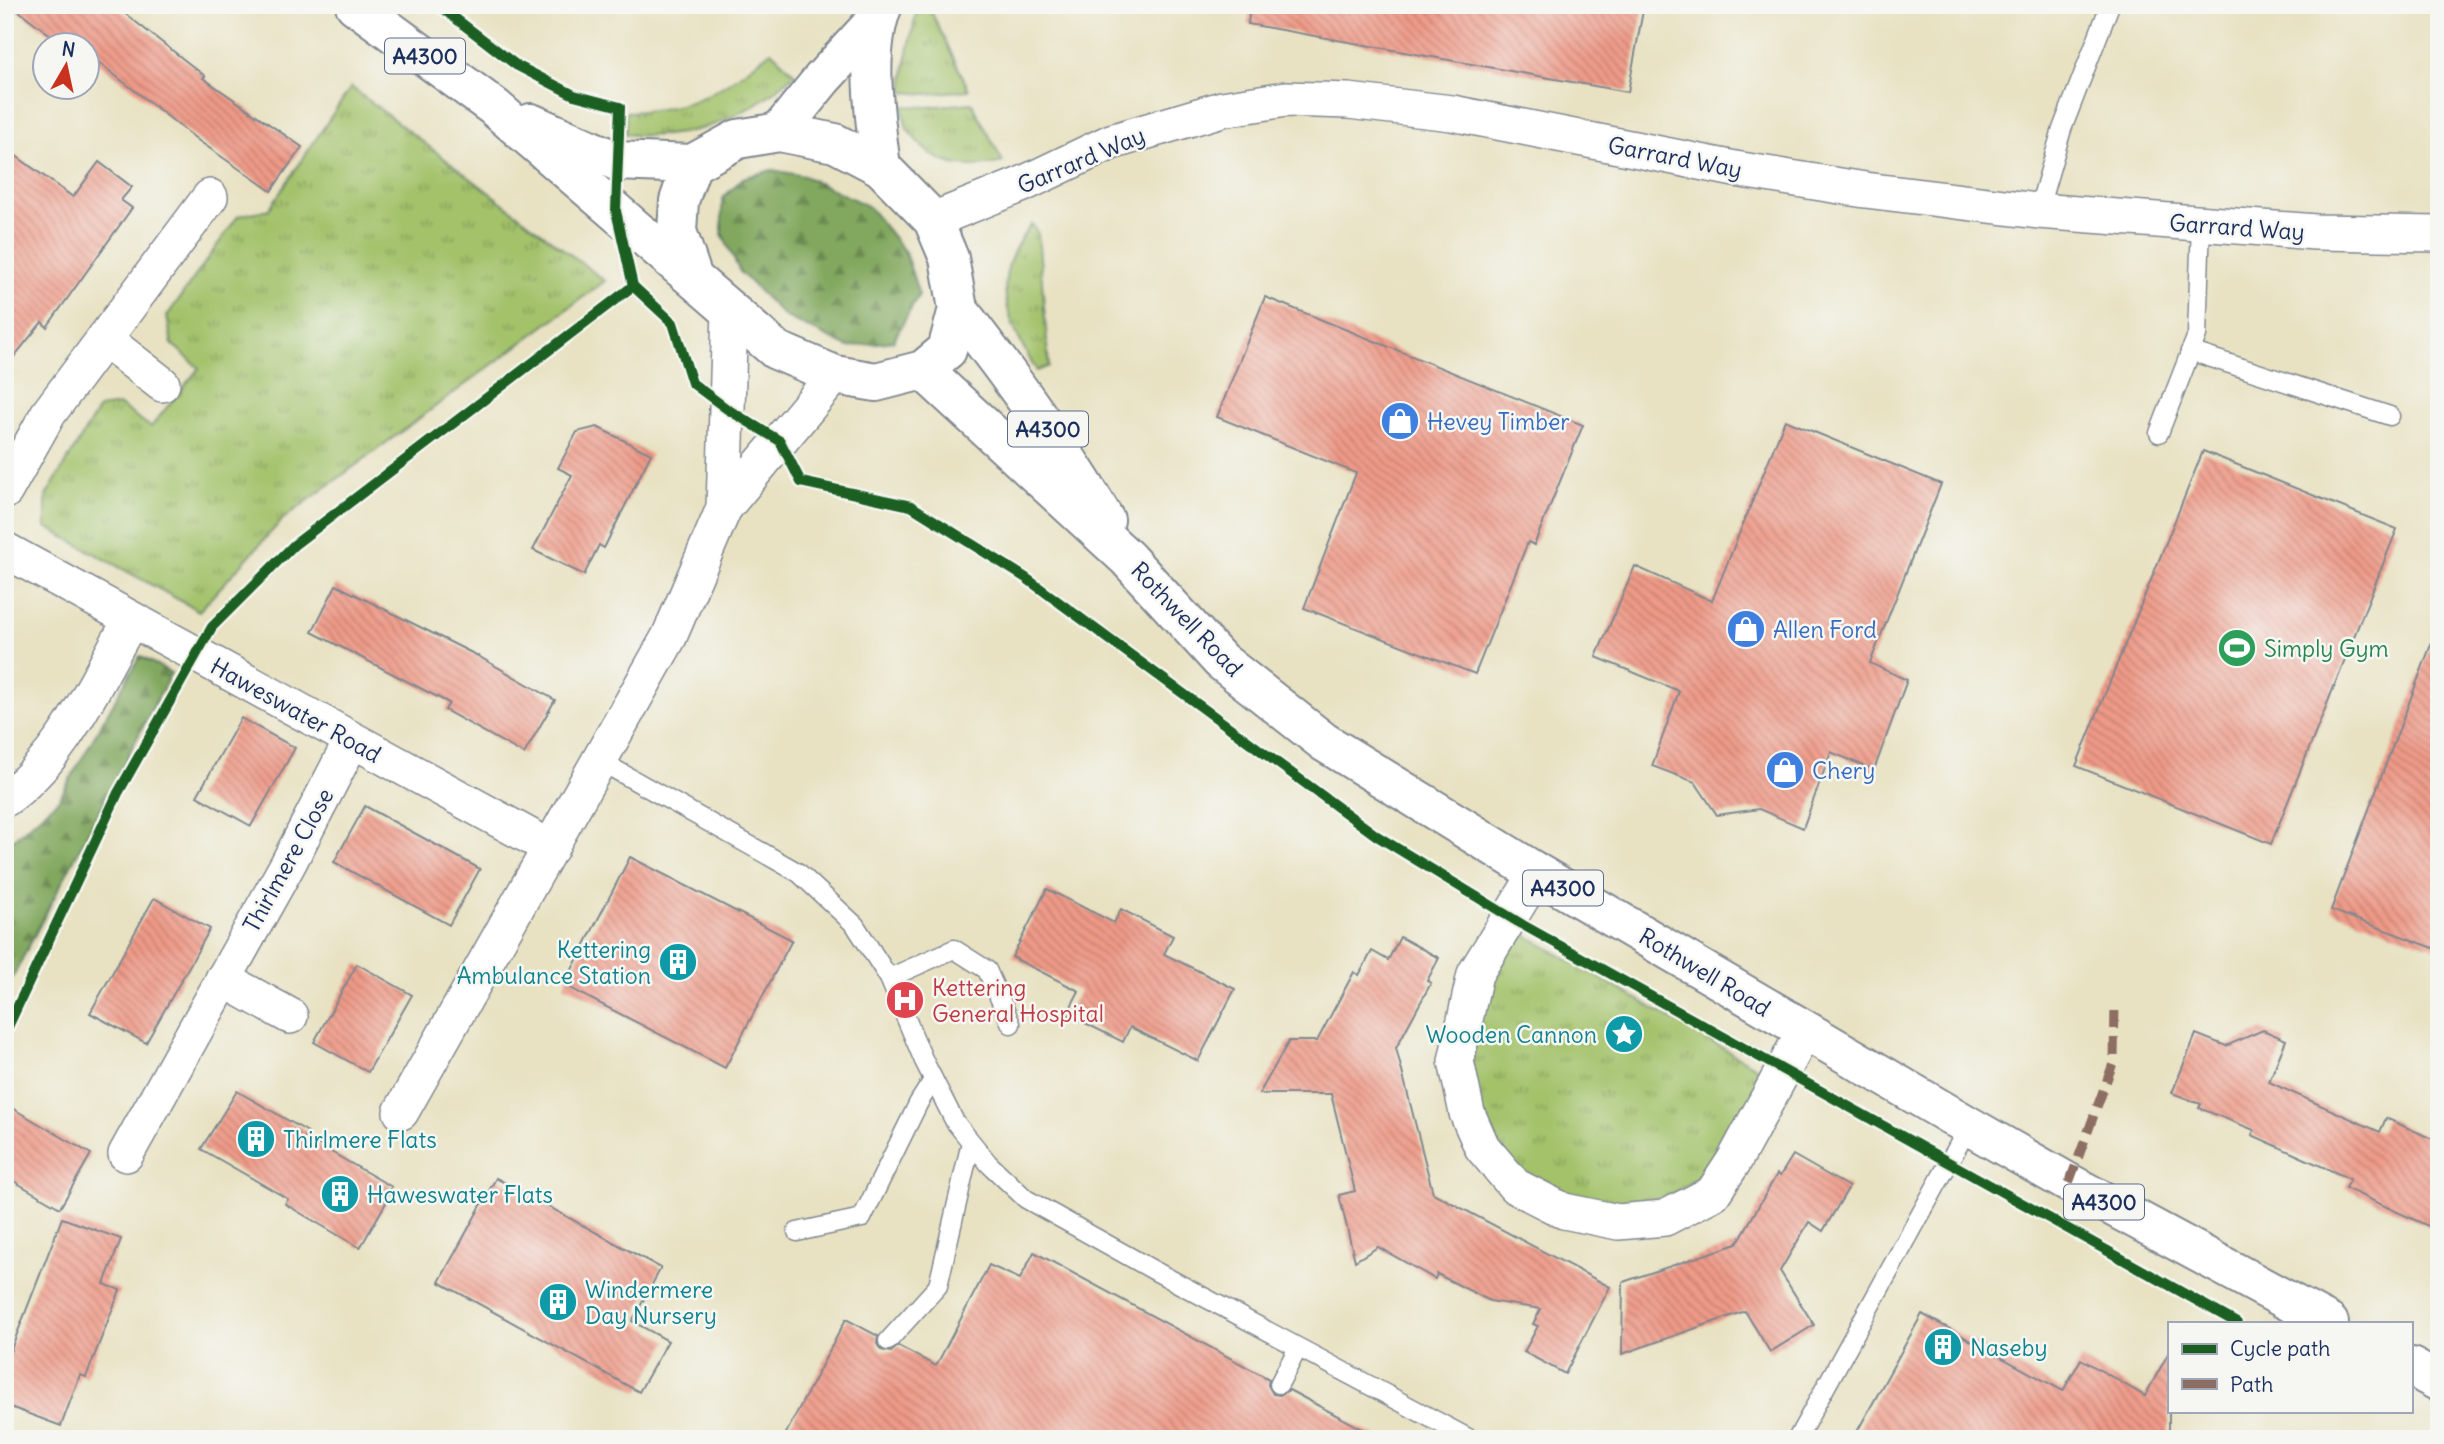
<svg xmlns="http://www.w3.org/2000/svg" width="2444" height="1444" viewBox="0 0 2444 1444" font-family="Delius,sans-serif">
  <style>
    .grass { fill: url(#grass-tufts); stroke: #5f7864; stroke-width: 2 }
    .forest { fill: url(#forest-firs); stroke: #4e6c5e; stroke-width: 2 }
    .building { fill: url(#building-back-hatch) }
    .lines { fill: none; stroke-linecap: round; stroke-linejoin: round }
    .lane-casing { stroke: #828890; stroke-width: 21 }
    .street-casing { stroke: #828890; stroke-width: 38 }
    .secondary-casing { stroke: #828890; stroke-width: 42 }
    .primary-casing { stroke: #828890; stroke-width: 42 }
    .lane { stroke: #fff; stroke-width: 18 }
    .street { stroke: #fff; stroke-width: 35 }
    .secondary { stroke: #fff; stroke-width: 38 }
    .primary { stroke: #fff; stroke-width: 38 }
    .quiet { stroke: #8d6e63; stroke-width: 9; stroke-dasharray: 18 9; stroke-linecap: butt }
    .cycleway-casing { stroke: #f6f6f2; stroke-width: 15 }
    .cycleway { stroke: #1b5e20; stroke-width: 10 }
    .labels { text-anchor: middle; dominant-baseline: central; stroke-width: 5; stroke-linejoin: round; paint-order: stroke }
    .shield { fill: #f6f6f2; stroke: #5d6b8a; stroke-width: 2 }
    .shield-label { font-size: 21px; font-weight: bold; fill: #1b2f5e }
    .street-label { font-size: 23px; fill: #1b2f5e; stroke: #f6f6f2 }
    .shop-label { font-size: 23px; fill: #366cbe; stroke: #f6f6f2; text-anchor: start }
    .leisure-label { font-size: 23px; fill: #27864d; stroke: #f6f6f2; text-anchor: start }
    .culture-label { font-size: 23px; fill: #0d838f; stroke: #f6f6f2; text-anchor: start }
    .health-label { font-size: 23px; fill: #be3a42; stroke: #f6f6f2; text-anchor: start }
  </style>
  <defs>
    <pattern id="grass-tufts" width="24" height="20" patternUnits="userSpaceOnUse" patternTransform="scale(1.75)"><rect width="24" height="20" fill="#a3c26a"/><path d="M3 7l-1-3M5 7V3M7 7l1-3M15 17l-1-3M17 17v-4M19 17l1-3" fill="none" stroke="#849e5a"/></pattern>
    <pattern id="forest-firs" width="22" height="20" patternUnits="userSpaceOnUse" patternTransform="scale(1.75)"><rect width="22" height="20" fill="#82a85e"/><path d="M5 1l3.5 6h-7zM16 11l3.5 6h-7z" fill="#6a8951"/></pattern>
    <pattern id="building-back-hatch" width="6" height="6" patternUnits="userSpaceOnUse" patternTransform="scale(1.75)"><rect width="6" height="6" fill="#ef9a87"/><path d="M-1 5l2 2M0 0l6 6M5-1l2 2" fill="none" stroke="#c17e72"/></pattern>
  </defs>
  <rect width="100%" height="100%" fill="#f6f6f2"/>
  <filter id="ink" filterUnits="userSpaceOnUse"><feTurbulence type="fractalNoise" baseFrequency=".0143" numOctaves="2"/><feDisplacementMap in="SourceGraphic" scale="14" xChannelSelector="R" yChannelSelector="G"/><feConvolveMatrix kernelMatrix="1 2 1 2 8 2 1 2 1" color-interpolation-filters="sRGB"/></filter>
  <filter id="wash" filterUnits="userSpaceOnUse"><feTurbulence type="fractalNoise" baseFrequency=".00686" numOctaves="4" result="noise"/><feDisplacementMap in="SourceGraphic" scale="28" xChannelSelector="R" yChannelSelector="G"/><feGaussianBlur stdDeviation="1.57" result="paint"/><feColorMatrix in="noise" values="0 0 0 0 0 0 0 0 0 0 0 0 0 0 0 0 0 1.4 0 .05"/><feComposite in="paint" operator="in"/></filter>
  <g filter="url(#wash)">
    <rect width="100%" height="100%" fill="#e8e2c2"/>
    <g class="grass">
      <polygon points="918,5 928,5 969,90 927,94 903,92 905,67"/>
      <path d="M771 51 795 74C746 118 692 142 625 134L626 112C694 110 720 92 771 51Z"/>
      <polygon points="351,87 605,281 283,519 199,611 46,527 46,496 99,408 119,405 151,427 199,368 172,344 167,316 238,216 269,209"/>
      <path d="M972 103 1003 162C970 170 940 168 917 141 914 137 909 133 907 128 905 121 904 113 902 106L927 107Z"/>
      <path d="M1032 224 1038 234 1049 366 1037 371C1006 320 987 277 1032 224Z"/>
      <path d="M1520 932 1768 1074C1746 1109 1724 1157 1692 1182 1640 1222 1548 1205 1507 1158 1493 1142 1473 1097 1471 1076 1470 1067 1473 1058 1474 1049 1475 1037 1475 1024 1479 1012 1488 984 1506 958 1520 932Z"/>
    </g>
    <g class="forest">
      <polygon points="772,170 804,176 868,206 905,252 919,295 893,341 848,347 784,316 740,272 722,234 722,199 743,178"/>
      <polygon points="140,656 171,673 5,992 5,847 59,799"/>
    </g>
    <g id="blocks">
      <g class="building">
        <polygon points="11,5 114,5 205,76 203,78 302,147 271,191 199,141 98,62 95,67 88,62 88,46 65,46"/>
        <polygon points="1250,5 1644,5 1628,92 1248,24"/>
        <polygon points="5,148 73,197 99,162 132,187 121,200 132,208 47,327 42,322 5,368"/>
        <polygon points="1265,297 1583,425 1534,545 1528,542 1475,674 1304,608 1356,473 1217,417"/>
        <polygon points="1785,420 1941,484 1870,663 1907,680 1874,770 1831,752 1803,828 1759,809 1717,815 1695,782 1652,766 1679,691 1596,657 1635,566 1712,601"/>
        <polygon points="597,427 651,454 604,548 599,545 584,575 533,550 572,475 558,468 577,432"/>
        <polygon points="2203,451 2397,529 2271,844 2076,766"/>
        <polygon points="336,585 476,655 555,700 524,754 445,710 449,703 312,632"/>
        <polygon points="2435,634 2439,635 2439,950 2331,910"/>
        <polygon points="241,718 295,748 251,826 197,796"/>
        <polygon points="365,806 480,869 449,925 334,862"/>
        <polygon points="630,857 792,940 725,1068 564,985"/>
        <polygon points="1047,889 1114,923 1121,909 1173,936 1164,954 1235,989 1198,1061 1130,1027 1123,1042 1067,1014 1079,991 1012,957"/>
        <polygon points="154,898 210,929 146,1043 90,1013"/>
        <polygon points="1400,937 1439,958 1427,981 1431,983 1396,1048 1433,1193 1610,1287 1565,1374 1524,1352 1538,1326 1533,1324 1541,1309 1490,1301 1437,1274 1435,1279 1378,1247 1355,1261 1339,1195 1355,1191 1331,1094 1259,1094 1289,1041 1317,1041 1354,972 1359,975 1372,951 1388,960"/>
        <polygon points="357,964 412,995 368,1072 314,1042"/>
        <polygon points="2263,1030 2286,1040 2269,1082 2380,1132 2386,1118 2439,1142 2439,1231 2345,1188 2350,1179 2252,1135 2254,1130 2199,1108 2201,1104 2172,1093 2196,1034 2226,1046"/>
        <polygon points="237,1091 308,1132 305,1137 392,1187 384,1200 387,1201 360,1248 285,1204 288,1199 201,1149"/>
        <polygon points="5,1104 91,1154 60,1208 5,1176"/>
        <polygon points="1793,1155 1849,1187 1823,1231 1809,1222 1780,1271 1814,1325 1770,1352 1745,1311 1622,1354 1623,1282 1737,1244 1777,1174 1780,1176"/>
        <polygon points="496,1178 661,1268 632,1321 668,1341 639,1392 439,1282"/>
        <polygon points="62,1218 121,1239 104,1284 120,1290 86,1377 80,1375 61,1426 5,1405 5,1365"/>
        <polygon points="1034,1252 1269,1379 1268,1385 1273,1394 1280,1395 1289,1390 1381,1439 783,1439 846,1319 878,1336 877,1344 881,1350 891,1352 898,1346 936,1366 989,1265 1020,1279"/>
        <polygon points="1922,1314 2063,1391 2081,1359 2145,1396 2169,1352 2169,1439 1853,1439"/>
      </g>
    </g>
  </g>
  <g filter="url(#ink)">
    <use href="#blocks" fill-opacity="0" stroke="#828890" stroke-width="2"/>
    <g class="lines">
      <g class="lane-casing">
        <g id="lane">
          <polyline points="2038,211 2062,129 2110,5"/>
          <polyline points="2190,351 2390,416"/>
          <polyline points="2159,433 2197,335 2201,224"/>
          <polyline points="600,761 799,873 855,925 889,978 924,1061 955,1122 989,1164 1026,1199 1155,1271 1470,1439"/>
          <polyline points="889,978 954,949 987,970 1011,1024"/>
          <polyline points="797,1232 862,1218 919,1102 933,1080"/>
          <polyline points="888,1341 938,1286 971,1142"/>
          <polyline points="1279,1384 1298,1348"/>
          <polyline points="1797,1439 1969,1126"/>
        </g>
      </g>
      <g class="street-casing">
        <g id="street">
          <polyline points="933,220 1023,184 1111,142 1222,109 1286,99 1348,101 1452,113 1735,169 1865,190 2038,211 2316,232 2439,234"/>
          <polyline points="104,339 162,384"/>
          <polyline points="5,491 48,414 210,197"/>
          <polyline points="724,508 730,310"/>
          <polyline points="5,550 551,848"/>
          <path d="M5 799C65 757 95 681 131 620"/>
          <polyline points="1537,873 1475,974 1456,1061 1467,1113 1482,1147 1515,1186 1564,1211 1618,1222 1665,1218 1713,1193 1734,1161 1805,1030"/>
          <polyline points="223,979 290,1016"/>
          <polyline points="401,1112 669,637 724,508 835,375"/>
          <polyline points="126,1154 288,864 352,740"/>
        </g>
      </g>
      <g class="secondary-casing">
        <g id="secondary">
          <polyline points="779,132 822,79 877,19"/>
          <path d="M881 167C875 118 864 52 883 5"/>
        </g>
      </g>
      <g class="primary-casing">
        <g id="primary">
          <polyline points="355,5 494,107 776,350 835,375 876,382 923,370 947,350 958,309 949,258 933,220 881,167 835,143 779,132 738,139 692,164 679,201 677,231 693,278"/>
          <polyline points="531,123 616,161 692,164"/>
          <path d="M958 309C1011 377 1061 445 1105 520"/>
          <polyline points="923,370 1127,558 1221,661 1324,742 1537,873 1969,1126 2069,1183 2329,1323"/>
          <polyline points="2411,1367 2439,1382"/>
        </g>
      </g>
      <use href="#lane" class="lane"/>
      <use href="#street" class="street"/>
      <use href="#secondary" class="secondary"/>
      <use href="#primary" class="primary"/>
      <polyline class="quiet" points="2069,1183 2114,1061 2115,1004"/>
      <g class="cycleway-casing">
        <g id="cycleway">
          <polyline points="438,5 516,65 574,95 620,107 616,211 633,286 673,323 692,383 727,409 780,441 801,482 911,506 1026,578 1377,836 1523,925 2237,1323"/>
          <polyline points="5,1033 118,793 212,627 294,545 633,286"/>
        </g>
      </g>
      <use href="#cycleway" class="cycleway"/>
    </g>
  </g>
  <defs>
    <g id="shop-disc" transform="scale(2.0125)"><circle r="9.5" fill="#3f7fe0" stroke="#f6f6f2"/><path d="M-5-2.5h2.3a2.7 3.5 0 0 1 5.4 0H5L5.5 6h-11ZM-1.5-2.5h3a1.5 2.3 0 0 0-3 0Z" fill="#fff"/></g>
    <g id="stadium-disc" transform="scale(2.0125)"><circle r="9.5" fill="#2e9e5b" stroke="#f6f6f2"/><path d="M0-5a6.5 5 0 1 0 0 10a6.5 5 0 1 0 0-10ZM-3.5-1.8h7v3.6h-7Z" fill="#fff"/></g>
    <g id="building-disc" transform="scale(2.0125)"><circle r="9.5" fill="#0f9aa8" stroke="#f6f6f2"/><path d="M-4-6H4V6H1V3H-1V6H-4ZM-2.5-4.3h1.7v1.8h-1.7ZM.8-4.3h1.7v1.8H.8ZM-2.5-1h1.7V.8h-1.7ZM.8-1h1.7V.8H.8Z" fill="#fff"/></g>
    <g id="hospital-disc" transform="scale(2.0125)"><circle r="9.5" fill="#e0444e" stroke="#f6f6f2"/><path d="M-5-5h3v3.5h4V-5h3V5h-3V1.5h-4V5h-3Z" fill="#fff"/></g>
    <g id="sight-disc" transform="scale(2.0125)"><circle r="9.5" fill="#0f9aa8" stroke="#f6f6f2"/><path d="M0-6L1.8-2.2L6-1.7L2.9 1.2L3.7 5.4L0 3.3L-3.7 5.4L-2.9 1.2L-6-1.7L-1.8-2.2Z" fill="#fff"/></g>
  </defs>
  <g fill-rule="evenodd">
    <use href="#shop-disc" x="1400" y="421"/>
    <use href="#shop-disc" x="1746" y="629"/>
    <use href="#stadium-disc" x="2237" y="648"/>
    <use href="#shop-disc" x="1785" y="770"/>
    <use href="#building-disc" x="678" y="962"/>
    <use href="#hospital-disc" x="905" y="1000"/>
    <use href="#sight-disc" x="1624" y="1034"/>
    <use href="#building-disc" x="256" y="1139"/>
    <use href="#building-disc" x="340" y="1194"/>
    <use href="#building-disc" x="558" y="1302"/>
    <use href="#building-disc" x="1943" y="1347"/>
  </g>
  <g class="labels">
    <g class="shield">
      <rect x="385" y="38.5" width="80" height="35" rx="5"/>
      <rect x="1008" y="411.5" width="80" height="35" rx="5"/>
      <rect x="1523" y="870.5" width="80" height="35" rx="5"/>
      <rect x="2064" y="1184.5" width="80" height="35" rx="5"/>
    </g>
    <g class="shield-label">
      <text x="425" y="56">A4300</text>
      <text x="1048" y="429">A4300</text>
      <text x="1563" y="888">A4300</text>
      <text x="2104" y="1202">A4300</text>
    </g>
    <g class="street-label">
      <text transform="translate(1675 157) rotate(11)">Garrard Way</text>
      <text transform="translate(1081 160) rotate(-23)">Garrard Way</text>
      <text transform="translate(2237 227) rotate(4)">Garrard Way</text>
      <text transform="translate(1187 619) rotate(46)">Rothwell Road</text>
      <text transform="translate(296 710) rotate(29)">Haweswater Road</text>
      <text transform="translate(288 860) rotate(-61)">Thirlmere Close</text>
      <text transform="translate(1705 972) rotate(31)">Rothwell Road</text>
    </g>
    <g class="shop-label">
      <text x="1427" y="421">Hevey Timber</text>
      <text x="1773" y="629">Allen Ford</text>
      <text x="1812" y="770">Chery</text>
    </g>
    <g class="leisure-label">
      <text x="2264" y="648">Simply Gym</text>
    </g>
    <g class="culture-label">
      <text x="651" y="949" text-anchor="end">Kettering<tspan x="651" dy="26">Ambulance Station</tspan></text>
      <text x="1597" y="1034" text-anchor="end">Wooden Cannon</text>
      <text x="283" y="1139">Thirlmere Flats</text>
      <text x="367" y="1194">Haweswater Flats</text>
      <text x="585" y="1289">Windermere<tspan x="585" dy="26">Day Nursery</tspan></text>
      <text x="1970" y="1347">Naseby</text>
    </g>
    <g class="health-label">
      <text x="932" y="987">Kettering<tspan x="932" dy="26">General Hospital</tspan></text>
    </g>
  </g>
  <rect width="2444" height="1444" fill="none" stroke="#f6f6f2" stroke-width="28"/>
  <rect x="2168" y="1322" width="245" height="91" fill="#f6f6f2" stroke="#9ea6b7" stroke-width="2"/>
  <rect x="2182" y="1344" width="35" height="10" fill="#1b5e20" stroke="#9ea6b7" stroke-width="2"/>
  <text x="2230" y="1356" font-size="21" fill="#1b2f5e">Cycle path</text>
  <rect x="2182" y="1379" width="35" height="10" fill="#8d6e63" stroke="#9ea6b7" stroke-width="2"/>
  <text x="2230" y="1392" font-size="21" fill="#1b2f5e">Path</text>
  <g transform="translate(66 66) rotate(9)"><circle r="33" fill="#f6f6f2" stroke="#9ea6b7" stroke-width="2"/>
  <path d="M0-5L12 26L0 18L-12 26Z" fill="#c8321e"/>
  <text y="-10" font-size="19" font-weight="bold" text-anchor="middle" fill="#1b2f5e">N</text>
  </g>
</svg>
